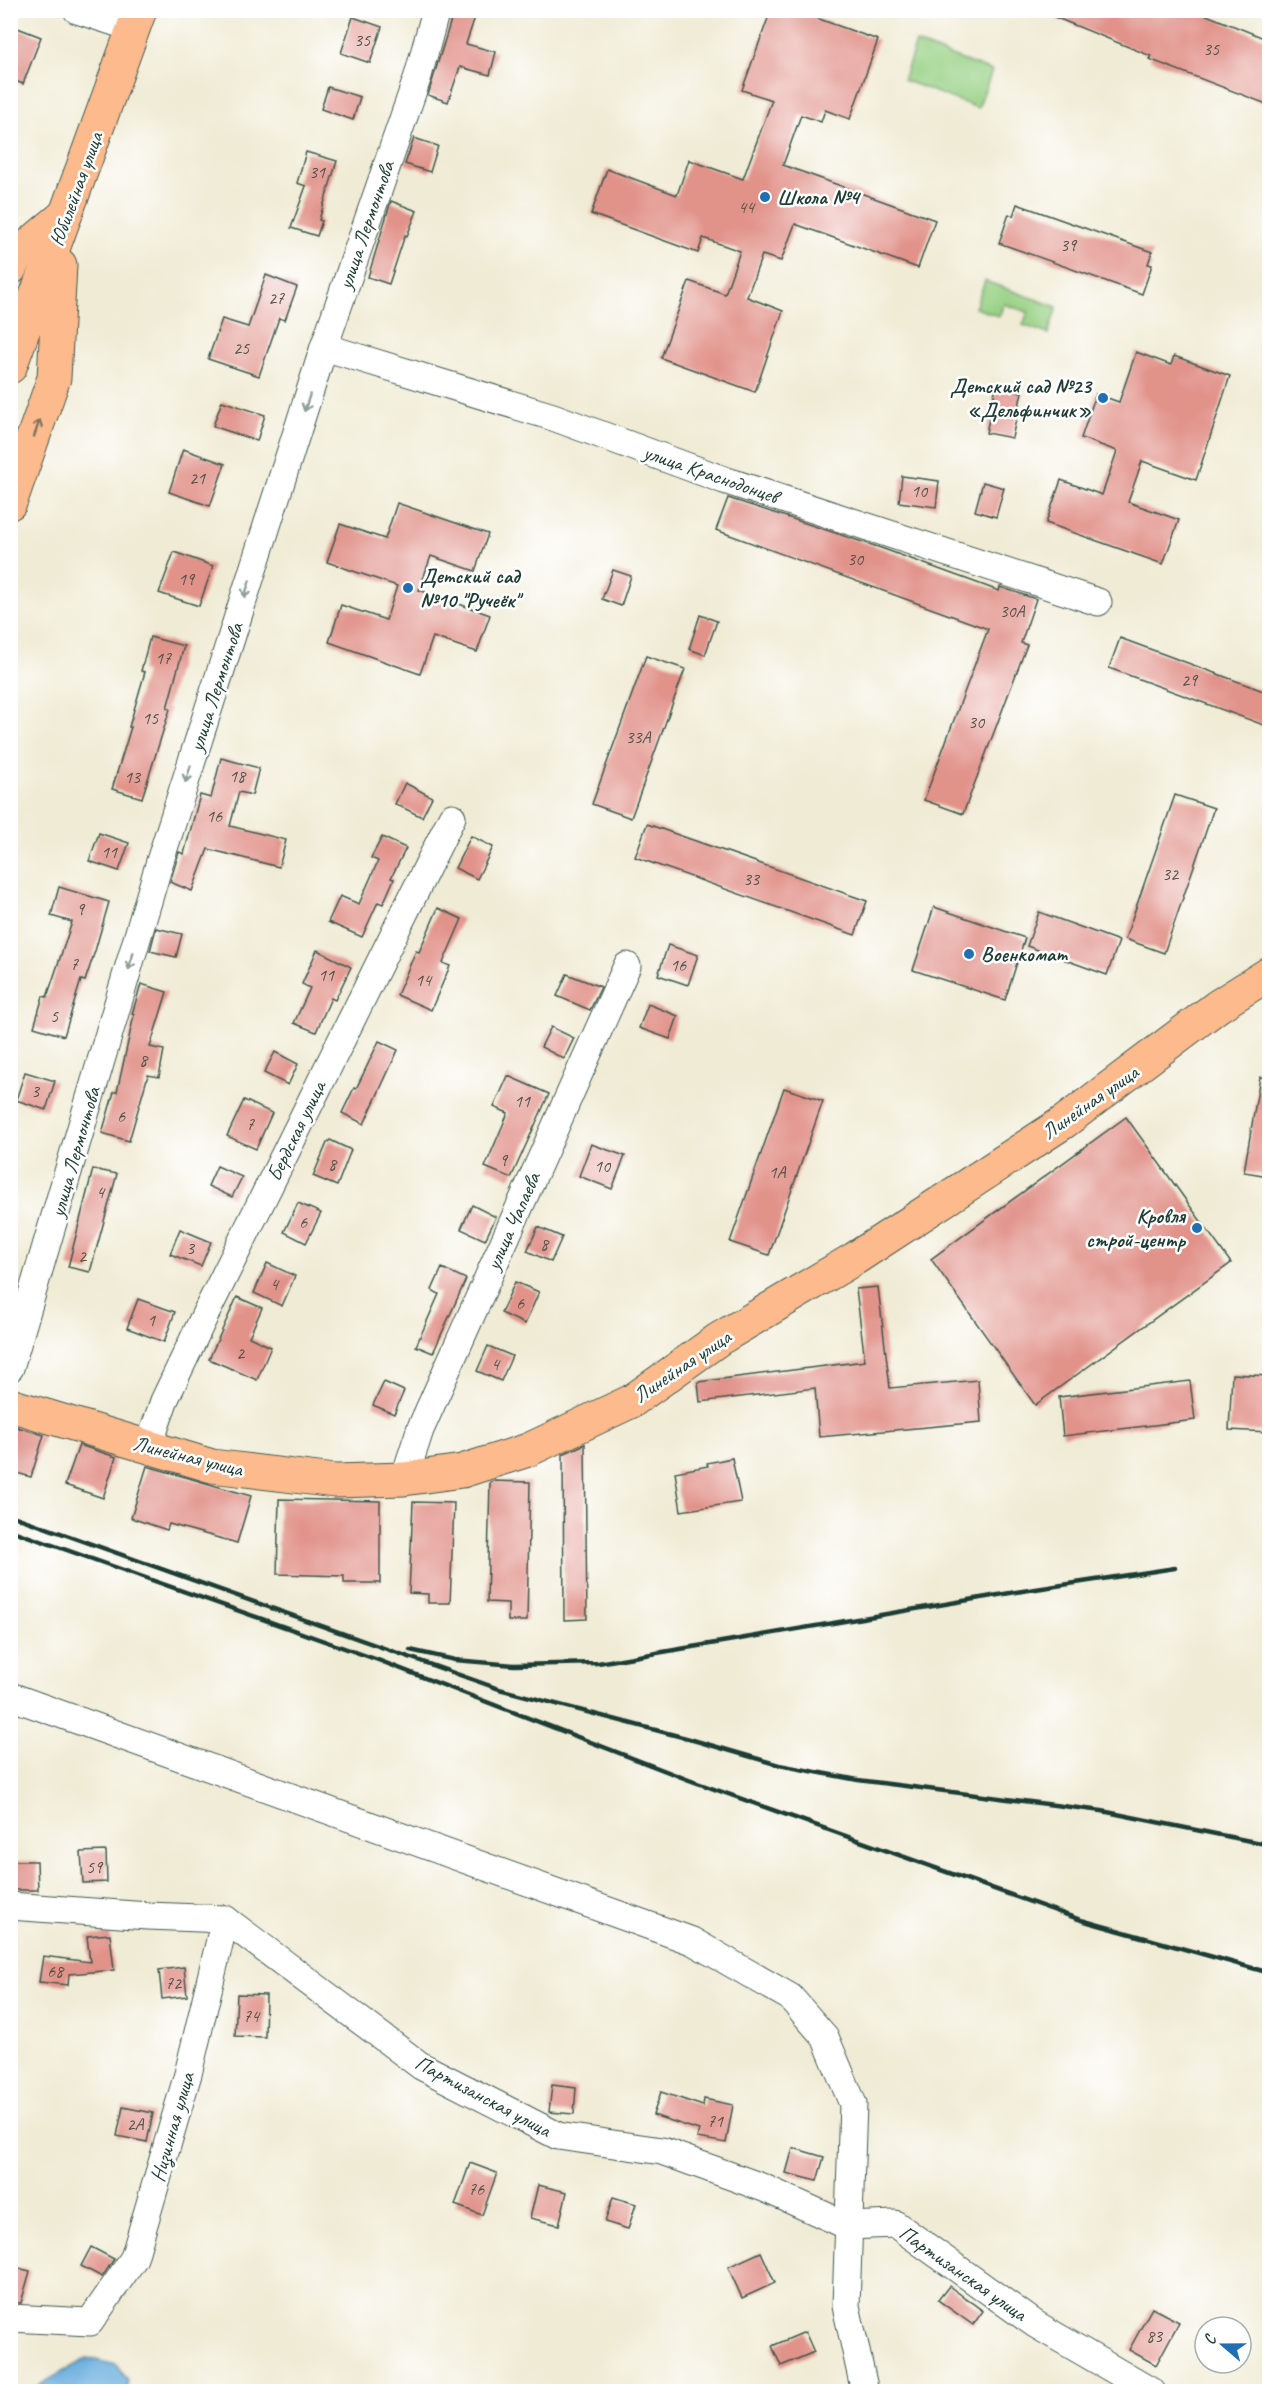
<svg xmlns="http://www.w3.org/2000/svg" width="1280" height="2402" viewBox="0 0 1280 2402" font-family="Caveat,sans-serif">
  <style>
    .green { fill: #97d083; stroke: #5b865c; stroke-width: 1.5 }
    .water { fill: #69adde; stroke: #447589; stroke-width: 1.5 }
    .building { fill: #e19289 }
    .lines { fill: none; stroke-linecap: round; stroke-linejoin: round }
    .minor-casing { stroke: #3e574c; stroke-width: 29 }
    .major-casing { stroke: #3e574c; stroke-width: 35 }
    .minor { stroke: #fff; stroke-width: 27 }
    .major { stroke: #fcba8d; stroke-width: 33 }
    .rail { stroke: #1f3d34; stroke-width: 4.5 }
    .oneway { stroke: #8f9e9a }
    .oneway2 { stroke: #82755c }
    .poi-dot { fill: #1f6fb2; stroke: #fff; stroke-width: 2 }
    .labels { text-anchor: middle; dominant-baseline: central; stroke-width: 5; stroke-linejoin: round; paint-order: stroke }
    .number-label { font-size: 18px; fill: #505249 }
    .street-label { font-size: 21px; fill: #1f3d34; stroke: #fff }
    .poi-label { font-size: 21px; font-weight: bold; fill: #1f3d34; stroke: #fff; text-anchor: start }
  </style>
  <rect width="100%" height="100%" fill="#fff"/>
  <filter id="ink" filterUnits="userSpaceOnUse"><feTurbulence type="fractalNoise" baseFrequency=".0167" numOctaves="2"/><feDisplacementMap in="SourceGraphic" scale="12" xChannelSelector="R" yChannelSelector="G"/><feConvolveMatrix kernelMatrix="1 2 1 2 8 2 1 2 1" color-interpolation-filters="sRGB"/></filter>
  <filter id="wash" filterUnits="userSpaceOnUse"><feTurbulence type="fractalNoise" baseFrequency=".008" numOctaves="4" result="noise"/><feDisplacementMap in="SourceGraphic" scale="24" xChannelSelector="R" yChannelSelector="G"/><feGaussianBlur stdDeviation="1.35" result="paint"/><feColorMatrix in="noise" values="0 0 0 0 0 0 0 0 0 0 0 0 0 0 0 0 0 1.4 0 .05"/><feComposite in="paint" operator="in"/></filter>
  <g filter="url(#wash)">
    <rect width="100%" height="100%" fill="#f0ebd4"/>
    <g class="green">
      <polygon points="916,43 992,71 978,108 903,80"/>
      <polygon points="985,281 1057,307 1048,334 1023,325 1028,312 1004,304 999,316 975,308"/>
    </g>
    <polygon class="water" points="87,2358 117,2365 128,2381 127,2391 29,2391"/>
    <g id="blocks">
      <g class="building">
        <polygon points="454,10 475,17 466,44 496,52 490,75 460,67 448,102 428,95"/>
        <polygon points="771,10 794,10 878,40 850,119 825,110 821,122 801,115 783,165 935,220 918,268 795,224 781,261 762,255 747,297 783,311 755,392 661,358 689,281 725,294 740,251 703,238 698,253 591,214 607,169 677,195 689,160 743,179 772,100 742,90"/>
        <polygon points="1037,10 1194,10 1269,40 1269,105 1149,59 1151,56"/>
        <polygon points="353,17 382,27 370,63 341,53"/>
        <polygon points="10,25 41,37 23,84 10,79"/>
        <polygon points="328,87 360,97 353,120 321,109"/>
        <polygon points="414,138 438,146 430,172 405,164"/>
        <polygon points="306,152 337,161 319,220 322,221 317,236 291,228 306,186 297,183"/>
        <polygon points="391,201 417,211 407,236 405,235 389,284 368,277"/>
        <polygon points="1017,204 1152,252 1148,264 1152,265 1142,294 999,243 1009,214 1013,216"/>
        <polygon points="266,275 297,287 285,320 279,318 259,376 208,359 222,319 248,327"/>
        <polygon points="1136,352 1171,365 1174,356 1230,376 1196,480 1142,461 1128,502 1179,520 1163,564 1046,523 1061,480 1102,495 1117,451 1081,438 1096,394 1119,402"/>
        <polygon points="996,386 1022,392 1012,438 986,433"/>
        <polygon points="222,401 265,415 257,441 213,426"/>
        <polygon points="183,449 225,464 210,506 169,492"/>
        <polygon points="902,476 939,481 936,507 899,502"/>
        <polygon points="983,482 1004,488 996,517 975,511"/>
        <polygon points="728,498 881,548 999,591 1000,587 1036,599 1021,643 1027,645 963,814 924,800 988,629 716,530"/>
        <polygon points="397,503 488,534 475,571 431,556 419,590 490,615 477,652 433,637 420,674 329,642 341,605 386,620 397,586 327,562 340,524 385,539"/>
        <polygon points="174,552 213,566 199,606 159,593"/>
        <polygon points="613,570 631,576 621,606 602,599"/>
        <polygon points="700,615 717,621 705,655 689,649"/>
        <polygon points="150,637 184,646 167,708 170,709 142,798 112,789 131,727 129,727 145,672 141,671"/>
        <polygon points="1120,638 1269,693 1269,727 1109,668"/>
        <polygon points="646,656 685,669 631,818 592,804"/>
        <polygon points="221,758 259,768 252,795 239,792 230,826 286,840 279,867 208,849 192,891 170,882 179,852 184,854 200,795 211,798"/>
        <polygon points="405,783 432,797 422,817 395,804"/>
        <polygon points="1175,795 1214,808 1164,953 1125,939"/>
        <polygon points="647,824 867,901 855,935 635,857"/>
        <polygon points="99,833 129,843 119,871 89,861"/>
        <polygon points="471,836 493,847 477,879 455,868"/>
        <polygon points="382,837 406,848 391,878 394,879 383,904 378,902 362,937 328,922 340,896 359,904 378,861 371,858"/>
        <polygon points="59,887 109,902 95,951 85,981 81,980 64,1036 34,1027 43,996 47,997 72,922 51,916"/>
        <polygon points="934,907 1025,938 1005,1000 913,970"/>
        <polygon points="438,908 462,919 443,963 450,966 431,1010 397,995 416,951 419,952"/>
        <polygon points="1039,912 1119,941 1107,975 1027,946"/>
        <polygon points="156,928 182,934 176,957 150,951"/>
        <polygon points="668,945 698,955 688,985 658,975"/>
        <polygon points="317,950 351,967 335,1000 331,998 316,1032 294,1023 310,988 302,984"/>
        <polygon points="567,974 601,987 590,1010 557,996"/>
        <polygon points="141,984 167,992 150,1047 164,1050 159,1077 148,1075 129,1141 102,1133 114,1092 117,1092 134,1015 132,1014"/>
        <polygon points="648,1004 678,1016 670,1039 639,1028"/>
        <polygon points="551,1027 574,1038 564,1059 541,1047"/>
        <polygon points="379,1041 398,1050 364,1124 342,1113 354,1088 356,1089"/>
        <polygon points="275,1052 298,1064 288,1085 264,1073"/>
        <polygon points="25,1072 55,1081 46,1110 16,1100"/>
        <polygon points="508,1076 549,1094 511,1178 485,1167 508,1113 494,1107"/>
        <polygon points="1260,1077 1269,1078 1269,1176 1244,1172"/>
        <polygon points="784,1088 823,1101 769,1255 730,1242"/>
        <polygon points="244,1100 272,1113 256,1149 227,1136"/>
        <polygon points="1126,1117 1231,1263 1035,1405 931,1259"/>
        <polygon points="330,1140 351,1150 337,1186 313,1176 327,1143"/>
        <polygon points="591,1144 625,1156 612,1189 579,1176"/>
        <polygon points="217,1166 242,1177 232,1197 208,1186"/>
        <polygon points="93,1169 117,1174 90,1272 68,1267"/>
        <polygon points="298,1203 321,1213 306,1243 284,1232"/>
        <polygon points="472,1205 496,1217 485,1240 461,1229"/>
        <polygon points="538,1227 562,1237 551,1262 527,1251"/>
        <polygon points="180,1229 211,1242 201,1266 170,1254"/>
        <polygon points="267,1263 295,1276 282,1306 254,1293"/>
        <polygon points="442,1268 466,1279 433,1353 416,1346 439,1294 432,1290"/>
        <polygon points="515,1282 539,1292 525,1324 501,1313"/>
        <polygon points="878,1287 890,1388 978,1380 981,1422 819,1437 815,1388 700,1402 698,1382 865,1361 856,1289"/>
        <polygon points="237,1297 262,1308 249,1337 271,1347 257,1380 209,1359"/>
        <polygon points="138,1299 175,1312 164,1342 127,1328"/>
        <polygon points="488,1346 512,1356 501,1381 477,1371"/>
        <polygon points="1232,1374 1269,1376 1269,1432 1229,1430"/>
        <polygon points="1190,1381 1195,1420 1063,1436 1059,1397"/>
        <polygon points="384,1382 404,1391 394,1414 373,1405"/>
        <polygon points="10,1425 44,1435 31,1477 10,1471"/>
        <polygon points="585,1444 587,1619 564,1620 563,1454"/>
        <polygon points="79,1445 116,1457 103,1498 65,1485"/>
        <polygon points="732,1458 741,1502 681,1511 675,1472 708,1466 707,1463"/>
        <polygon points="147,1466 251,1496 237,1543 169,1524 167,1530 131,1518"/>
        <polygon points="493,1481 530,1482 527,1621 508,1621 508,1603 487,1602 490,1482"/>
        <polygon points="279,1499 380,1501 380,1583 344,1583 344,1576 277,1574"/>
        <polygon points="413,1502 454,1503 450,1603 428,1603 428,1594 409,1593"/>
        <polygon points="106,1851 107,1882 83,1883 81,1852"/>
        <polygon points="10,1861 37,1861 38,1890 10,1890"/>
        <polygon points="110,1934 114,1970 69,1974 68,1985 39,1982 43,1956 90,1962 87,1936"/>
        <polygon points="184,1967 187,1996 162,1999 159,1970"/>
        <polygon points="237,1994 266,1995 265,2037 235,2036"/>
        <polygon points="552,2085 576,2088 574,2114 549,2112"/>
        <polygon points="661,2092 703,2106 704,2099 733,2105 726,2143 697,2138 699,2130 653,2115"/>
        <polygon points="123,2107 153,2113 147,2142 117,2136"/>
        <polygon points="793,2148 824,2157 817,2181 786,2173"/>
        <polygon points="470,2163 497,2173 482,2215 455,2205"/>
        <polygon points="538,2185 567,2192 559,2225 530,2218"/>
        <polygon points="613,2197 636,2204 628,2229 605,2222"/>
        <polygon points="91,2247 114,2259 102,2277 81,2266"/>
        <polygon points="761,2252 775,2283 742,2298 728,2267"/>
        <polygon points="10,2266 30,2271 21,2303 10,2302"/>
        <polygon points="949,2286 983,2311 973,2325 938,2300"/>
        <polygon points="1152,2308 1179,2322 1156,2365 1129,2350"/>
        <polygon points="805,2332 814,2352 781,2366 772,2346"/>
      </g>
    </g>
  </g>
  <g filter="url(#ink)">
    <use href="#blocks" fill-opacity="0" stroke="#3e574c" stroke-width="1.5"/>
    <g class="lines">
      <g class="minor-casing">
        <g id="minor">
          <polyline points="77,10 133,28"/>
          <polyline points="324,347 553,417 724,480 1098,602"/>
          <polyline points="10,1368 160,861 324,347 418,76 436,10"/>
          <polyline points="148,1448 164,1401 204,1317 452,817"/>
          <polyline points="404,1479 420,1430 627,966"/>
          <polyline points="10,1696 692,1941 790,1997 825,2037 853,2104 846,2306 865,2392"/>
          <polyline points="10,1906 148,1916 225,1919 421,2066 558,2136 662,2151 764,2188 848,2226 895,2224 1035,2324 1152,2392"/>
          <polyline points="10,2318 90,2322 134,2258 188,2074 225,1919"/>
        </g>
      </g>
      <g class="major-casing">
        <g id="major">
          <polyline points="10,269 16,256 66,214"/>
          <polyline points="10,367 140,10"/>
          <polyline points="10,503 54,378 60,265"/>
          <polyline points="10,1405 212,1466 335,1481 404,1479 462,1471 528,1450 632,1401 719,1339 854,1259 1064,1122 1218,1006 1270,973"/>
        </g>
      </g>
      <use href="#minor" class="minor"/>
      <use href="#major" class="major"/>
      <g class="rail">
        <polyline points="10,1515 499,1689 686,1738 779,1765 858,1780 1102,1811 1270,1845"/>
        <polyline points="10,1530 378,1660 689,1780 1081,1920 1270,1973"/>
        <polyline points="410,1650 455,1660 514,1665 598,1663 1016,1592 1175,1568"/>
      </g>
    </g>
    <defs><path id="oneway-shaft" d="M-6 0H5M1.5-3L5.5 0L1.5 3" fill="none" stroke-width="1.6" stroke-linecap="round" stroke-linejoin="round" transform="scale(1.5)"/></defs>
    <g class="oneway">
      <use href="#oneway-shaft" transform="translate(307 403) rotate(108)"/>
      <use href="#oneway-shaft" transform="translate(247 589) rotate(108)"/>
      <use href="#oneway-shaft" transform="translate(188 774) rotate(108)"/>
      <use href="#oneway-shaft" transform="translate(131 961) rotate(106)"/>
    </g>
    <use class="oneway2" href="#oneway-shaft" transform="translate(37 428) rotate(-71)"/>
  </g>
  <g class="poi-dot">
    <circle cx="765" cy="197" r="6"/>
    <circle cx="1103" cy="398" r="6"/>
    <circle cx="408" cy="588" r="6"/>
    <circle cx="969" cy="954" r="6"/>
    <circle cx="1197" cy="1228" r="6"/>
  </g>
  <g class="labels">
    <g class="number-label">
      <text x="362" y="40">35</text>
      <text x="1211" y="49">35</text>
      <text x="317" y="172">31</text>
      <text x="746" y="207">44</text>
      <text x="1068" y="245">39</text>
      <text x="276" y="298">27</text>
      <text x="241" y="348">25</text>
      <text x="197" y="478">21</text>
      <text x="919" y="491">10</text>
      <text x="855" y="559">30</text>
      <text x="186" y="579">19</text>
      <text x="1012" y="611">30А</text>
      <text x="163" y="658">17</text>
      <text x="1189" y="680">29</text>
      <text x="150" y="718">15</text>
      <text x="976" y="722">30</text>
      <text x="638" y="737">33А</text>
      <text x="237" y="776">18</text>
      <text x="132" y="777">13</text>
      <text x="214" y="816">16</text>
      <text x="109" y="852">11</text>
      <text x="1170" y="874">32</text>
      <text x="751" y="879">33</text>
      <text x="80" y="909">9</text>
      <text x="74" y="964">7</text>
      <text x="678" y="965">16</text>
      <text x="326" y="975">11</text>
      <text x="423" y="980">14</text>
      <text x="54" y="1016">5</text>
      <text x="143" y="1060">8</text>
      <text x="35" y="1091">3</text>
      <text x="522" y="1101">11</text>
      <text x="121" y="1116">6</text>
      <text x="250" y="1124">7</text>
      <text x="503" y="1160">9</text>
      <text x="332" y="1164">8</text>
      <text x="602" y="1166">10</text>
      <text x="777" y="1172">1А</text>
      <text x="100" y="1192">4</text>
      <text x="303" y="1222">6</text>
      <text x="544" y="1244">8</text>
      <text x="190" y="1248">3</text>
      <text x="82" y="1256">2</text>
      <text x="274" y="1284">4</text>
      <text x="520" y="1303">6</text>
      <text x="151" y="1320">1</text>
      <text x="240" y="1353">2</text>
      <text x="495" y="1364">4</text>
      <text x="94" y="1867">59</text>
      <text x="55" y="1971">68</text>
      <text x="173" y="1983">72</text>
      <text x="251" y="2016">74</text>
      <text x="715" y="2121">71</text>
      <text x="135" y="2124">2А</text>
      <text x="476" y="2189">76</text>
      <text x="1154" y="2336">83</text>
    </g>
    <g class="street-label">
      <text transform="translate(76 189) rotate(-70)">Юбилейная улица</text>
      <text transform="translate(366 225) rotate(-71)">улица Лермонтова</text>
      <text transform="translate(711 474) rotate(19)">улица Краснодонцев</text>
      <text transform="translate(216 687) rotate(-72)">улица Лермонтова</text>
      <text transform="translate(1090 1102) rotate(-35)">Линейная улица</text>
      <text transform="translate(296 1131) rotate(-64)">Бердская улица</text>
      <text transform="translate(75 1152) rotate(-74)">улица Лермонтова</text>
      <text transform="translate(513 1221) rotate(-66)">улица Чапаева</text>
      <text transform="translate(682 1366) rotate(-34)">Линейная улица</text>
      <text transform="translate(188 1456) rotate(14)">Линейная улица</text>
      <text transform="translate(483 2096) rotate(28)">Партизанская улица</text>
      <text transform="translate(172 2127) rotate(-74)">Низинная улица</text>
      <text transform="translate(963 2273) rotate(35)">Партизанская улица</text>
    </g>
    <g class="poi-label">
      <text x="777" y="197">Школа №4</text>
      <text x="1091" y="386" text-anchor="end">Детский сад №23<tspan x="1091" dy="24">«Дельфинчик»</tspan></text>
      <text x="420" y="576">Детский сад<tspan x="420" dy="24">№10 "Ручеёк"</tspan></text>
      <text x="981" y="954">Военкомат</text>
      <text x="1185" y="1216" text-anchor="end">Кровля<tspan x="1185" dy="24">строй-центр</tspan></text>
    </g>
  </g>
  <rect width="1280" height="2402" fill="none" stroke="#fff" stroke-width="36"/>
  <g transform="translate(1223 2345) rotate(290)"><circle r="28" fill="#ffffff" stroke="#a5b1ae" stroke-width="1.5"/>
  <path d="M0-4.5L10 22L0 15L-10 22Z" fill="#1f6fb2"/>
  <text y="-9" font-size="16" font-weight="bold" text-anchor="middle" fill="#1f3d34">С</text>
  </g>
</svg>
